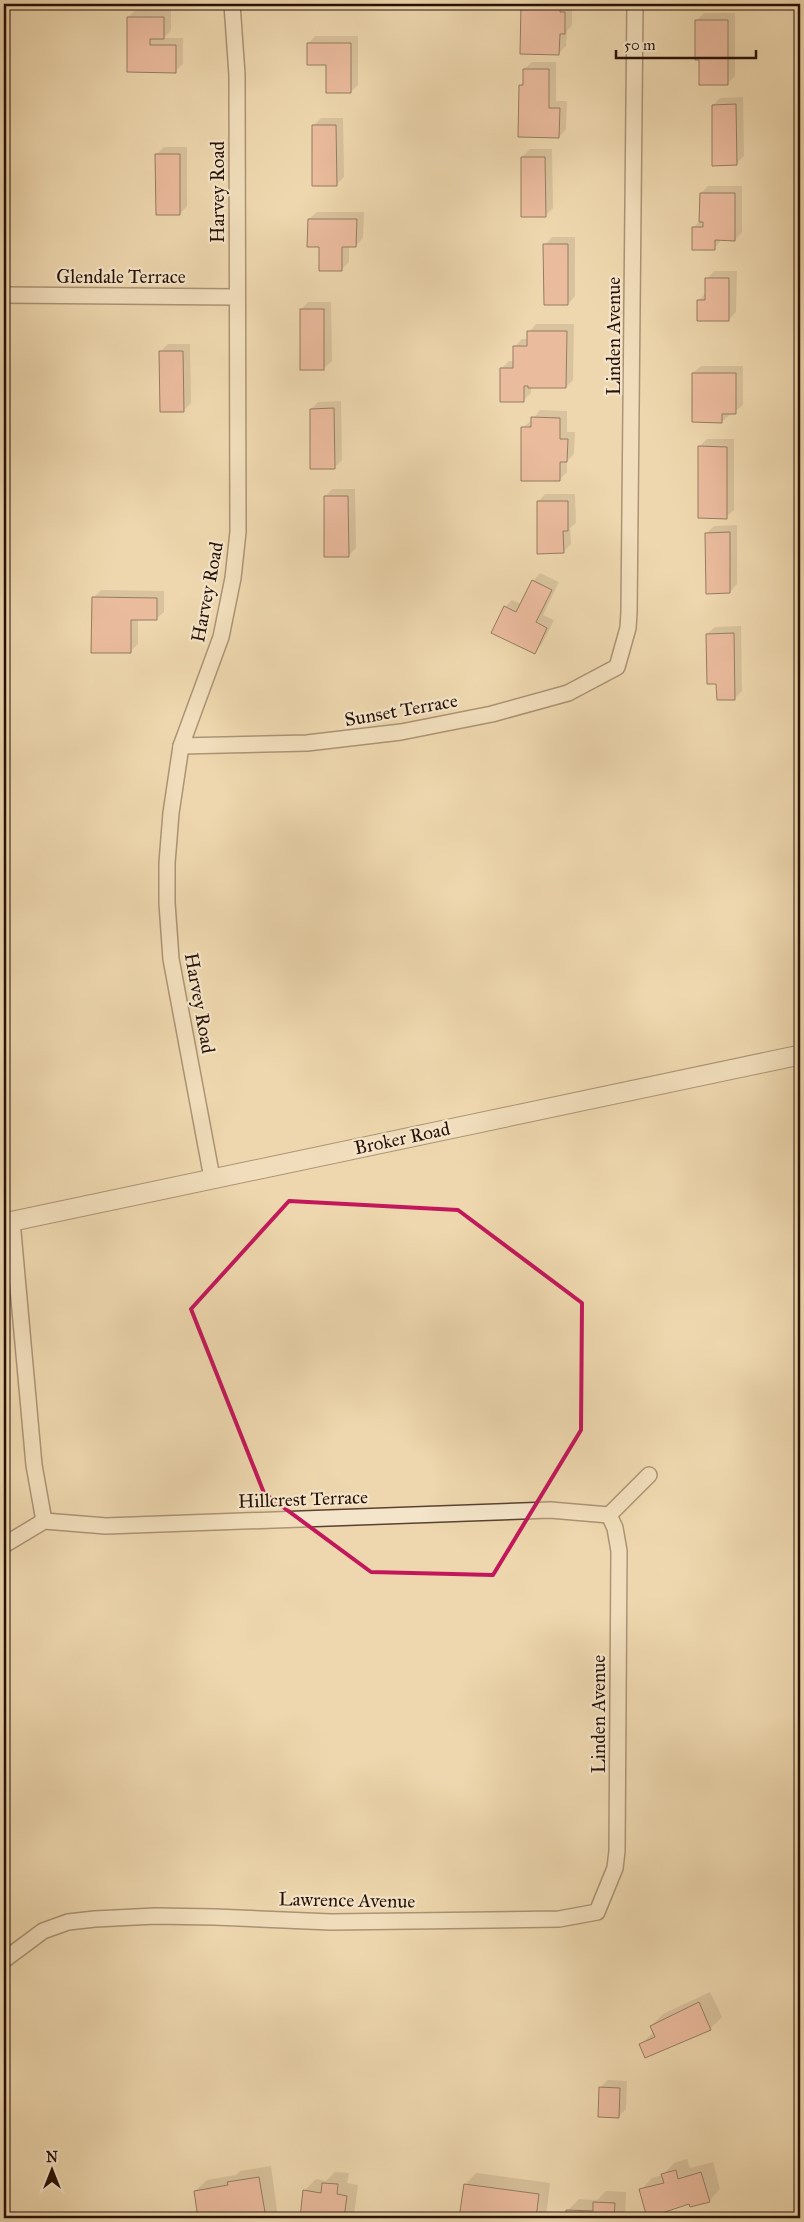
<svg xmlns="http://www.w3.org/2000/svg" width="804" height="2222" viewBox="0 0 804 2222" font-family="'IM FELL Great Primer',serif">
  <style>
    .shadow { fill: #0003 }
    .building { fill: #e7998a; stroke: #271006 }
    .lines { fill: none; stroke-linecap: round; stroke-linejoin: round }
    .minor-casing { stroke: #594230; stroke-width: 18 }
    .tertiary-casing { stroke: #594230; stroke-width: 21 }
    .minor { stroke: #f4e5ca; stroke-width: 15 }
    .tertiary { stroke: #f4e5ca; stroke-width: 19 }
    .marked { fill: none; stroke: #c2185b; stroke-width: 4; stroke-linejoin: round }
    .labels { text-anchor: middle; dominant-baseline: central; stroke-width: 4.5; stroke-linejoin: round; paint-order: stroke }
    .street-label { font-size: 19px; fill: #271006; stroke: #f4e5ca }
  </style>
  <rect width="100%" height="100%" fill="#eed7ae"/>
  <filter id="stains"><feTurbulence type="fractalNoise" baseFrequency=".004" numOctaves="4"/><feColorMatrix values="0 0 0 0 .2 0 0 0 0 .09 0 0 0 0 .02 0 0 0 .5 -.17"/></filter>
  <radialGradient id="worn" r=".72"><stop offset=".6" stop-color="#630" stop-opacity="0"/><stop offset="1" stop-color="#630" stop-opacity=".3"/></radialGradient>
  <g class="shadow">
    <polygon points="523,4 572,5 572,25 567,31 566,46 559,53 522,53"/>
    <polygon points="136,10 171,10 171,30 164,38 183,38 183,64 175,71 128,71 128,17"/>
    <polygon points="704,13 735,13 735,76 728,83 700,58 696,21"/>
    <polygon points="315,36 358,36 358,85 351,92 308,44"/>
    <polygon points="532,62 556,62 556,101 567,101 566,129 559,137 520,86 524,82 524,69"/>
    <polygon points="743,97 744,156 736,164 713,105 720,98"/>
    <polygon points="321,118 343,118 344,177 336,185 313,126"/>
    <polygon points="164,147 187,147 187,206 180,214 156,155"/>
    <polygon points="530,149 552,149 553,208 545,216 522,157"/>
    <polygon points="708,186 742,186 742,232 735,240 722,239 714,249 693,228 701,220 701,193"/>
    <polygon points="317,212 364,212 363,238 356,246 349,246 349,262 341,270 320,246 309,219"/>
    <polygon points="552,237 575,237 575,296 568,304 545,245"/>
    <polygon points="714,271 737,271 736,312 729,319 699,300 707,292 707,279"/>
    <polygon points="308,302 331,302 332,361 324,368 301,310"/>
    <polygon points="536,324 574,324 573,380 566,387 531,387 531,393 523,401 501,369 509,361 515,361 515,346 522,339 529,339 529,332"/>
    <polygon points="168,344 190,344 191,403 183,411 160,352"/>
    <polygon points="701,366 743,366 743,405 721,422 693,373"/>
    <polygon points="341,401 342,460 334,468 311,409 318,402"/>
    <polygon points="540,410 567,411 567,432 575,432 574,454 567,461 567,472 559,480 522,428 532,420"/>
    <polygon points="707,439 734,439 734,510 726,517 699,447"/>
    <polygon points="332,489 355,489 356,548 348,556 325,497"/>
    <polygon points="545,494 575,494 576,523 570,528 571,544 563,552 538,502"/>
    <polygon points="737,525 737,584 730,592 707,533 714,526"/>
    <polygon points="540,573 559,582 543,615 554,620 542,644 535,652 505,607 512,600 521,604 533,581"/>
    <polygon points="101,590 164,591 164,612 156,619 138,619 138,644 130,652 93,598"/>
    <polygon points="741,626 742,691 735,698 717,683 707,634 715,627"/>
    <polygon points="710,1992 722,2017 710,2029 641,2044 654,2032 651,2026 663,2014"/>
    <polygon points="608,2080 627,2081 626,2109 619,2116 600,2088"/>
    <polygon points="687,2159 690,2168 713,2162 720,2189 709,2201 690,2203 641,2190 652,2178 663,2175 674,2163"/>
    <polygon points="271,2166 278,2218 234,2218 233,2212 195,2191 207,2180 236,2175 240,2171"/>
    <polygon points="335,2172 349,2173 347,2183 358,2185 354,2214 350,2218 301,2218 304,2191 316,2179 326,2181"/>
    <polygon points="476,2173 550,2183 546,2217 461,2218 465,2185"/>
    <polygon points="606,2191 626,2192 625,2218 567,2218 567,2211 579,2199 597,2200"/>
  </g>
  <g class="building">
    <rect x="308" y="4" width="46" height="2"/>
    <polygon points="521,4 560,4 560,12 565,12 565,34 560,34 559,55 520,54"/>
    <polygon points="127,17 164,17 164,39 150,39 150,45 176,45 176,73 127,72"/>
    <polygon points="695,20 728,20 728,85 699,85 699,60 695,60"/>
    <polygon points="307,43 351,43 351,93 326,93 326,65 307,65"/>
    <polygon points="523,69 549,69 549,108 560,108 559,138 518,137 519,85 523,85"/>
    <polygon points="736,104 737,165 712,166 712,105"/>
    <polygon points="312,125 336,125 337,186 312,186"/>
    <polygon points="155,154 180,154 180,215 156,215"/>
    <polygon points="521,157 545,157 546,217 521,217"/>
    <polygon points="700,193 735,193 735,241 715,240 715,250 692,250 692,227 703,227 703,222 699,222"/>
    <polygon points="308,219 357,219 356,247 342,247 342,271 319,271 319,247 307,247"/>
    <polygon points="543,244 568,244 568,305 544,305"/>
    <polygon points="705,278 729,278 729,321 697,321 697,300 705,300"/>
    <rect x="300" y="309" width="24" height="61"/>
    <polygon points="527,331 567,331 566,388 528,388 528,386 524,386 524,402 500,402 500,368 513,368 513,346 527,346"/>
    <polygon points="159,351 183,351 184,412 160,412"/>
    <polygon points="692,373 736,373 736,414 722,414 722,423 692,422"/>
    <polygon points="334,408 335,469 310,469 310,409"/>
    <polygon points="531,417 560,418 560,439 568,439 567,462 560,462 560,481 521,481 521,427 531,427"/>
    <polygon points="698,446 727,447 727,519 698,518"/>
    <polygon points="324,496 348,496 349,557 324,557"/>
    <polygon points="537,501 568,501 568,531 563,531 564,553 537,554"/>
    <polygon points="730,532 730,593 706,594 705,533"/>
    <polygon points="532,580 552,590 536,622 547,628 535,654 491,633 504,606 516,612"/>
    <polygon points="92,597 157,598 157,620 131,620 131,653 91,653"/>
    <polygon points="734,633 735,700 717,700 716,684 707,684 706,634"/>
    <polygon points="699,2002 711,2030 645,2058 639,2044 655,2037 650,2026"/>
    <polygon points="599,2087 620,2088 619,2118 598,2117"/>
    <polygon points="676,2170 678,2179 701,2172 710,2202 690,2207 689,2204 647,2218 639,2189 664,2183 661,2174"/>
    <polygon points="259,2177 266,2218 233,2218 232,2214 198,2218 194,2191 228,2185 227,2182"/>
    <polygon points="322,2183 338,2184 337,2194 347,2196 344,2218 300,2218 303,2190 321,2193"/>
    <polygon points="464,2184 539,2194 536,2218 459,2218"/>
    <polygon points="593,2202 615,2203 614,2218 566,2218 566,2210 593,2211"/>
  </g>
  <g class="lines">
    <g class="minor-casing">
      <g id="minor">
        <polyline points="4,295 237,297"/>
        <polyline points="181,746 307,743 401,732 492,714 568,693 617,667 628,628 629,612 635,4"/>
        <polyline points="212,1178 171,959 167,903 167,863 171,813 181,746 221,637 233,578 238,532 237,75 232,4"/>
        <polyline points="12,1221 34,1465 44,1521"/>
        <polyline points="609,1515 649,1475"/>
        <polyline points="4,1545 44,1521 106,1526 550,1510 609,1515"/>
        <polyline points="4,1960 43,1931 68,1922 95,1919 155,1916 215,1917 331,1922 559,1919 597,1912 615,1868 617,1851 619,1551 615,1528 609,1515"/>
      </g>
    </g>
    <g class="tertiary-casing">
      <polyline id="tertiary" points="4,1223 800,1055"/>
    </g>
    <use href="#minor" class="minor"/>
    <use href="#tertiary" class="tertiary"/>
  </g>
  <path d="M0 0H804V2222H0ZM289 1201 458 1210 582 1303 581 1430 493 1575 371 1572 264 1493 191 1309Z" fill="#eed7ae" fill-opacity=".55" fill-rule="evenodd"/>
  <path class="marked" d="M289 1201 458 1210 582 1303 581 1430 493 1575 371 1572 264 1493 191 1309Z"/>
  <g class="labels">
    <g class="street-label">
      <text transform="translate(217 192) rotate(-90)">Harvey Road</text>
      <text x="121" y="276">Glendale Terrace</text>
      <text transform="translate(613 336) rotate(-90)">Linden Avenue</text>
      <text transform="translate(207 592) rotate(-79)">Harvey Road</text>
      <text transform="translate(401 710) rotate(-10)">Sunset Terrace</text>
      <text transform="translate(200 1003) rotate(80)">Harvey Road</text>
      <text transform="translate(402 1138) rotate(-12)">Broker Road</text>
      <text transform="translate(303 1499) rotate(-2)">Hillcrest Terrace</text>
      <text transform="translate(598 1714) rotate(-90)">Linden Avenue</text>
      <text transform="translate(347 1900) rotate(1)">Lawrence Avenue</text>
    </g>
  </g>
  <rect width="804" height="2222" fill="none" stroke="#eed7ae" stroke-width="20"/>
  <rect x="5" y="5" width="794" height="2212" fill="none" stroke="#271006" stroke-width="2.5"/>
  <rect x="10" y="10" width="784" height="2202" fill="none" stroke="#271006"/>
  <g transform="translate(52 2170)" stroke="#f4e5ca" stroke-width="4" paint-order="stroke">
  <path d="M0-4L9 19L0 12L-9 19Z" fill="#271006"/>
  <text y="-8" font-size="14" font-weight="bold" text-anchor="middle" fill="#271006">N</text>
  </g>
  <path d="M616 50v8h140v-8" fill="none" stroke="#271006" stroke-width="2.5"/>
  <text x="624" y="50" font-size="15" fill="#271006" stroke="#f4e5ca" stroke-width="4" paint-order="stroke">50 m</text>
  <rect width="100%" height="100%" filter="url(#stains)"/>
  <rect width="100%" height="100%" fill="url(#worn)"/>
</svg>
